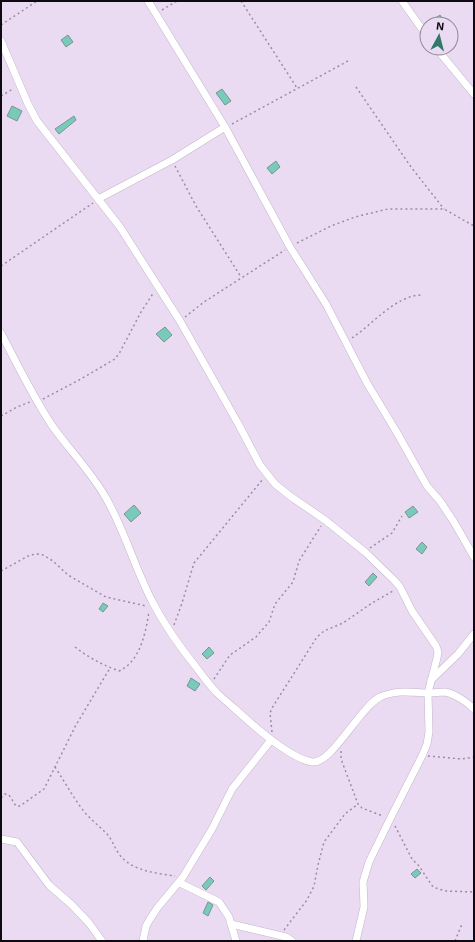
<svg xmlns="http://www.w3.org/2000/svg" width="475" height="942" viewBox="0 0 475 942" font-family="'Exo 2',sans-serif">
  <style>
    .building { fill: #7acabb; stroke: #789690 }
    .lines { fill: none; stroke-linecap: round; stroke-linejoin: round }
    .street-casing { stroke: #c3b5cb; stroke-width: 8 }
    .path { stroke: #998ea0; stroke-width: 1.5; stroke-dasharray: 2 3; stroke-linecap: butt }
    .street { stroke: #fff; stroke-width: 7 }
  </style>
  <rect width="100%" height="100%" fill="#eadbf3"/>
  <g class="building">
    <polygon points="440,15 446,24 427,24"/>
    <polygon points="68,35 73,42 66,47 61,40"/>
    <polygon points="222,89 231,101 225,105 216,93"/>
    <polygon points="12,106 22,111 17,121 7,116"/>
    <polygon points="74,116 76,120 59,134 55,129"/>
    <polygon points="276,161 280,167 272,174 267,168"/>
    <polygon points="165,327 172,335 164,342 156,334"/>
    <polygon points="134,505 141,513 131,522 124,514"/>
    <polygon points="413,506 418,512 409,518 405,512"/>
    <polygon points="422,542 427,547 422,554 416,549"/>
    <polygon points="373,573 377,577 369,586 365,582"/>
    <polygon points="103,603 108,606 103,612 99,609"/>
    <polygon points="209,647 214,653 207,659 202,654"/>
    <polygon points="191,678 200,684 195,691 187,686"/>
    <polygon points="417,869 421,873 415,878 411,874"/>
    <polygon points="210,877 214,881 206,890 202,886"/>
    <polygon points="208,902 213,905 208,916 203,913"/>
  </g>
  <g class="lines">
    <g class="street-casing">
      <g id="street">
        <polyline points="148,1 225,127 290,247 326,304 367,383 396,431 427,486 440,501 454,522 474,557"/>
        <polyline points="402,1 427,36"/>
        <polyline points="1,41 28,104 37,121 120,227 180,321 240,427 260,465 275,484 290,496 325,520 365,552 394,580 400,587 412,611 436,646 438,652 437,658 428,693 429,732 427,744 422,756 390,819 369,862 363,882 364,907 356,941"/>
        <polyline points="436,48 474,94"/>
        <polyline points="98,199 172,160 225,127"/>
        <path d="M1 333C17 364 32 395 51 424 68 449 91 471 106 498 125 531 135 569 153 603 165 626 180 647 196 667 203 676 209 685 217 693 229 704 241 714 253 725 267 737 294 759 312 762 331 765 360 707 380 697 396 690 410 692 427 693 433 693 440 692 445 692 455 694 467 702 474 709"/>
        <polyline points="431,680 458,654 474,634"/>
        <polyline points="1,839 17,842 49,885 72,905 89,923 102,941"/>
        <polyline points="180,883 219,902 229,917 236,941"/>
        <polyline points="231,924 286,937 292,941"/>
        <polyline points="143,941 146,926 150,919 158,907 183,877 212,829 232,789 271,740"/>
      </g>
    </g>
    <g class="path">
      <polyline points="241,1 297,88"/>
      <polyline points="162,10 177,1"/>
      <polyline points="1,25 37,1"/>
      <polyline points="356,87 411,167 444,209"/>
      <polyline points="1,96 13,89"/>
      <polyline points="232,124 348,61"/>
      <polyline points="175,166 196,206 241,277"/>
      <polyline points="297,243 331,226 355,217 388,209 444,209 474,226"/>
      <polyline points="1,266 93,203"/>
      <polyline points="185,317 204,302 285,250"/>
      <path d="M352 338C373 324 396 295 422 295"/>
      <polyline points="43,399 79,380 115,359 120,352 141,312 154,292"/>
      <polyline points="1,416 17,407 30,402"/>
      <polyline points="370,548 392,533 402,516"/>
      <polyline points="1,571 30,555 38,554 43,555 53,561 68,575 106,597 146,606"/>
      <polyline points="174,625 182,603 194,563 263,479"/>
      <path d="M75 647C89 658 103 665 119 671 140 662 146 632 149 611"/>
      <polyline points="214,679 230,655 256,637 269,622 275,604 293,582 299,561 321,526"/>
      <polyline points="272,732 270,713 272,708 317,637 324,631 343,623 372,603 393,591"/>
      <polyline points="341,751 341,759 358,804 362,808 383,816"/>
      <polyline points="428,756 462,759 474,757"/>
      <path d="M55 767C64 781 72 795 82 809 89 818 98 825 106 833 112 839 114 847 119 854 131 871 156 873 175 876"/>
      <polyline points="1,798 5,794 9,795 16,806 20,806 44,789 76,725 110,668"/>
      <polyline points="395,826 412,859 419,866 433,887 445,891 474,892"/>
      <polyline points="284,930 307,900 314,886 318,865 324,842 345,814 358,804"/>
      <polyline points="455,941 462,924"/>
    </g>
    <use href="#street" class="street"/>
  </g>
  <rect width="475" height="942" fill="none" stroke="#0f0a12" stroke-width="4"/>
  <g transform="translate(439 36) rotate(7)"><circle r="19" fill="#eadbf3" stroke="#928799"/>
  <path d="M0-3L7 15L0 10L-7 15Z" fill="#32776b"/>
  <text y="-6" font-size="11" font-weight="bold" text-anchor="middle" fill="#0f0a12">N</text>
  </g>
</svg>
